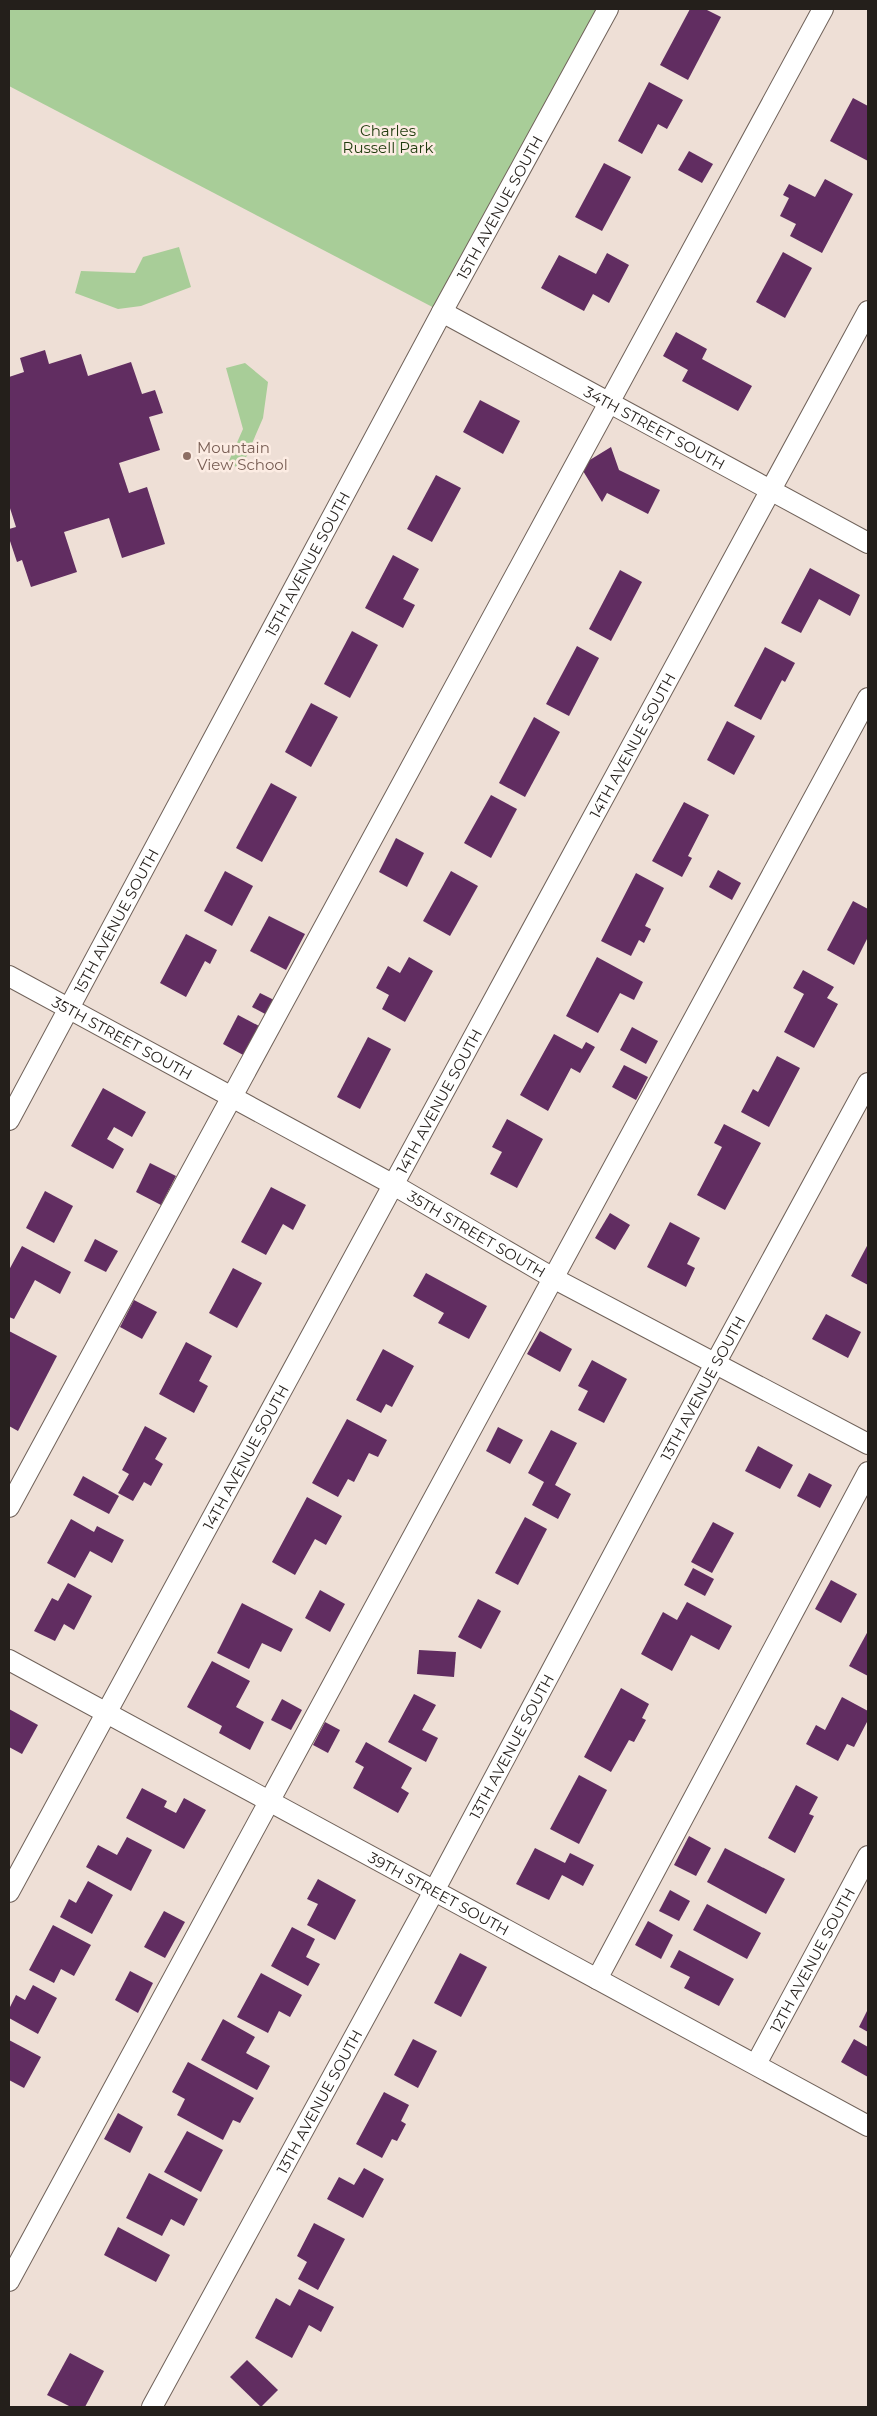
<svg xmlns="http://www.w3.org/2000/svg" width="877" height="2416" viewBox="0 0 877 2416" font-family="Montserrat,sans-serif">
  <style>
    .green { fill: #a8cd98 }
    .building { fill: #612d61 }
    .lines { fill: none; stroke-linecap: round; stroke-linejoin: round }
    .minor-casing { stroke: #70625a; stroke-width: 22 }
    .minor { stroke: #fff; stroke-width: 20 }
    .education-dot { fill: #8d6e63; stroke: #fcece3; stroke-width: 2 }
    .labels { text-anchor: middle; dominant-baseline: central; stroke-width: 5; stroke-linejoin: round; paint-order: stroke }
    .park-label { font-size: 15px; fill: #1e3b0c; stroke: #fcece3 }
    .street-label { font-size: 15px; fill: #241f1b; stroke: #fcece3 }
    .education-label { font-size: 15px; fill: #785e54; stroke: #fcece3; text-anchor: start }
  </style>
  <rect width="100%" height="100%" fill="#eedfd6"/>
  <g class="green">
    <polygon points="9,9 606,9 442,312 9,86"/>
    <polygon points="179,247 191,287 141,306 118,309 75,293 81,271 135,273 143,257"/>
    <polygon points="245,363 268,382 263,418 241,469 228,463 243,429 226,368"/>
  </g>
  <g class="building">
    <polygon points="690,9 705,9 721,17 688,80 660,65"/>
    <polygon points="649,82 683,100 667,129 658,124 642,154 618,141"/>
    <polygon points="853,98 868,106 868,161 830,141"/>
    <polygon points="689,151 713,164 702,183 678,170"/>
    <polygon points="604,163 631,177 602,231 575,217"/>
    <polygon points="825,179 853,194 822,253 790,236 796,224 780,216 789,198 783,195 789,184 815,197"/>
    <polygon points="783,252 812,268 785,318 756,302"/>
    <polygon points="607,253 629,265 609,303 593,294 584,311 541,288 559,255 596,274"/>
    <polygon points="676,332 707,349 702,359 752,386 738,411 682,381 688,370 663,356"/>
    <polygon points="45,350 49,364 81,354 88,376 131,362 142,394 155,390 163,413 149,417 160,450 119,463 129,493 147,487 165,544 122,558 109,518 64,532 77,572 31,587 22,560 17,562 9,538 9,529 16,527 9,505 9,377 24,372 20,358"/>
    <polygon points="480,400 520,421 503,454 463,432"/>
    <polygon points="611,447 619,470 660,490 648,514 607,493 602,502 580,466"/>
    <polygon points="436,475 461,488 432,542 407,529"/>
    <polygon points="393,555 419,569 403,599 415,605 403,628 365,608"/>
    <polygon points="810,568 860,595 850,616 819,599 801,633 781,623"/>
    <polygon points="620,570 642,582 611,641 589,629"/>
    <polygon points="352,631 378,645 350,698 324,684"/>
    <polygon points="577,646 599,658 569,716 546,704"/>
    <polygon points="765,647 795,663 785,682 782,680 761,720 734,706"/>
    <polygon points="311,703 338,717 311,767 285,752"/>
    <polygon points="534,717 560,732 525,797 499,783"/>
    <polygon points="727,721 755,736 734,775 707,760"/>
    <polygon points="271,783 297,797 262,862 236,848"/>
    <polygon points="491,795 517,809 491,858 464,843"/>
    <polygon points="684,802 709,815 688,856 692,858 682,877 652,861"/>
    <polygon points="396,838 424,853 407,887 379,872"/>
    <polygon points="718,870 741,883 732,900 709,887"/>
    <polygon points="225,871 253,886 232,926 204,911"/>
    <polygon points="451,871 478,886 450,936 423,921"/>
    <polygon points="636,873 664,888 645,926 651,929 644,943 639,940 631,956 601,941"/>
    <polygon points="853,901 868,909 868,937 854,965 827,950"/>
    <polygon points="269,916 305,934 286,970 250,951"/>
    <polygon points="186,934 217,950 210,964 205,961 186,997 160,983"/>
    <polygon points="409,957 433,971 405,1022 382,1009 389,995 376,988 388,966 400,973"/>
    <polygon points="597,957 643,982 634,1000 620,993 598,1033 566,1016"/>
    <polygon points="803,970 834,987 827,998 838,1004 814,1048 784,1032 804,994 793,988"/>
    <polygon points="260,993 274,1000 267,1015 252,1007"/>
    <polygon points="238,1015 261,1027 245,1056 223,1044"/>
    <polygon points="632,1027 658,1041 646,1064 620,1050"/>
    <polygon points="554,1034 582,1049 586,1042 595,1047 580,1073 571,1068 548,1111 520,1095"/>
    <polygon points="368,1037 391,1049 360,1109 337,1097"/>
    <polygon points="777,1056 800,1068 769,1127 741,1112 753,1089 758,1092"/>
    <polygon points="624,1065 648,1077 636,1100 612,1087"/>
    <polygon points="103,1088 146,1112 132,1137 114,1127 107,1139 124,1149 113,1169 71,1146"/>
    <polygon points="507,1119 543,1139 517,1188 490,1174 502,1152 492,1147"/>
    <polygon points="724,1124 761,1143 725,1210 697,1195 722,1147 714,1143"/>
    <polygon points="150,1163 176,1176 161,1205 136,1192"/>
    <polygon points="271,1187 306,1205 293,1230 283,1224 266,1255 241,1242"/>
    <polygon points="45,1191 73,1206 54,1243 26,1228"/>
    <polygon points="610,1213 630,1225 615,1250 595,1238"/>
    <polygon points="670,1222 700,1238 687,1264 695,1268 686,1287 647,1267"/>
    <polygon points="95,1239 118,1251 106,1272 84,1261"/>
    <polygon points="868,1244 868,1285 851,1276"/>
    <polygon points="22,1246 71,1272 60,1294 35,1280 14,1319 9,1317 9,1270"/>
    <polygon points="233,1268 262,1283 237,1328 209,1313"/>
    <polygon points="426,1273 487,1306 469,1339 438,1323 444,1313 413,1296"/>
    <polygon points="134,1300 157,1312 142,1339 120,1327"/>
    <polygon points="826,1314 861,1332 848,1358 812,1339"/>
    <polygon points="9,1331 57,1356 18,1431 9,1426"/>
    <polygon points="540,1331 572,1349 560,1372 527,1354"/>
    <polygon points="186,1342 212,1356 199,1381 208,1386 194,1413 159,1394"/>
    <polygon points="383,1349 414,1366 392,1407 386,1404 381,1413 356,1400"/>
    <polygon points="592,1360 627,1379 604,1423 578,1410 588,1391 578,1386"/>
    <polygon points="347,1419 387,1440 378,1457 369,1453 354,1482 348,1479 338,1497 312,1483"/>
    <polygon points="145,1426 167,1438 155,1459 163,1464 151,1486 144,1482 133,1501 118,1493 129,1474 122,1470"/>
    <polygon points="498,1427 523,1440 510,1464 486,1451"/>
    <polygon points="551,1430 577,1443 555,1485 571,1494 558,1519 532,1505 544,1482 528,1473"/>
    <polygon points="758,1446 793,1465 780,1489 745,1471"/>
    <polygon points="809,1473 832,1485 820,1508 797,1496"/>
    <polygon points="83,1476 119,1496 109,1514 73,1495"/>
    <polygon points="307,1497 342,1516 326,1545 315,1539 295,1575 272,1562"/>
    <polygon points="525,1517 547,1529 518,1585 495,1573"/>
    <polygon points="71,1519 94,1532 97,1526 124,1540 112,1563 90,1551 75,1578 47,1563"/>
    <polygon points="713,1522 734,1533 712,1573 691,1562"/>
    <polygon points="693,1568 714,1579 705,1596 684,1585"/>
    <polygon points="831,1580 857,1594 841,1623 815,1609"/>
    <polygon points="68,1583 92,1596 74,1630 64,1624 55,1641 34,1631 52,1598 58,1601"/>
    <polygon points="320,1590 345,1604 330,1632 305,1618"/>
    <polygon points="478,1599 501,1611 481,1649 458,1637"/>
    <polygon points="687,1602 732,1626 719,1650 691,1635 672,1671 641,1654 663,1612 677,1620"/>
    <polygon points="242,1603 293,1629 281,1652 262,1643 249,1669 217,1653"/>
    <polygon points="868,1631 868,1676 849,1666"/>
    <polygon points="419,1650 456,1652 454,1677 417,1674"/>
    <polygon points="212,1661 250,1681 236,1707 264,1722 250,1750 219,1733 222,1726 187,1707"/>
    <polygon points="621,1688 649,1704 642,1718 646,1720 634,1742 629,1740 611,1772 584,1757"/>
    <polygon points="414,1694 436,1705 422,1730 438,1738 426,1762 388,1742"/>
    <polygon points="842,1697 868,1711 868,1720 854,1747 847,1744 838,1761 806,1744 816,1725 825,1730"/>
    <polygon points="282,1699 302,1710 291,1730 271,1720"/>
    <polygon points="9,1709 38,1725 22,1754 9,1747"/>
    <polygon points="325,1722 340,1730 328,1753 313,1745"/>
    <polygon points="366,1742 412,1768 401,1788 409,1793 398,1813 353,1788 364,1767 355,1762"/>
    <polygon points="579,1775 607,1790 579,1844 550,1829"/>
    <polygon points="796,1785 818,1797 809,1814 814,1816 795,1853 768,1838"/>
    <polygon points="142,1788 167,1801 164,1807 176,1813 184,1798 206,1810 184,1849 126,1818"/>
    <polygon points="689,1836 711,1848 696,1876 674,1865"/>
    <polygon points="127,1837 152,1850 131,1891 86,1867 98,1845 117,1855"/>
    <polygon points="535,1848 565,1863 570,1853 594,1865 583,1886 562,1875 549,1900 516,1884"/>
    <polygon points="725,1848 785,1879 766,1914 707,1882"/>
    <polygon points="318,1879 356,1900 335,1940 307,1925 318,1904 307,1899"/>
    <polygon points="88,1881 113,1895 92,1934 60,1917 69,1899 76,1903"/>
    <polygon points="670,1890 690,1901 679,1921 659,1911"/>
    <polygon points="707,1904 761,1933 747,1959 693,1930"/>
    <polygon points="164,1911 185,1922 165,1958 144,1947"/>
    <polygon points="648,1921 673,1935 661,1959 635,1945"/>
    <polygon points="53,1925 91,1945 74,1976 61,1969 54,1983 29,1970"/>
    <polygon points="292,1927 315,1939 306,1957 320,1964 308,1986 271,1966"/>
    <polygon points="679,1950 734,1979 719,2006 684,1988 690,1977 670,1967"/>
    <polygon points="460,1953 487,1967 461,2017 434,2003"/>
    <polygon points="130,1971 153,1983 138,2013 115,2000"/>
    <polygon points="261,1973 302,1995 290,2017 279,2011 268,2033 237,2017"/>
    <polygon points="33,1985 57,1998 38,2034 9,2018 9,2009 16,1995 25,2000"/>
    <polygon points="868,2009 868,2032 859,2027"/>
    <polygon points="223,2019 255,2037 246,2053 270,2066 257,2090 201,2060"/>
    <polygon points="413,2039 437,2051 418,2088 394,2075"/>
    <polygon points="854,2039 868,2047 868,2077 841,2062"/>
    <polygon points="9,2040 41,2057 24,2088 9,2080"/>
    <polygon points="188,2062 254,2098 240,2123 233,2120 223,2140 177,2115 185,2099 172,2092"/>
    <polygon points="384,2092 409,2105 401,2121 406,2124 397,2141 392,2139 382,2158 356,2144"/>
    <polygon points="118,2113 143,2127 130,2153 104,2139"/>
    <polygon points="187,2131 223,2150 201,2192 164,2172"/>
    <polygon points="364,2168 384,2179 363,2218 327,2199 339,2177 354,2185"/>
    <polygon points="149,2173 198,2199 184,2226 171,2219 162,2236 126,2218"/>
    <polygon points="314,2223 345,2239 318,2290 298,2279 307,2262 297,2256"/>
    <polygon points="118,2227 170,2255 156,2282 104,2255"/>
    <polygon points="299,2289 334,2307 321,2332 309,2325 292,2358 255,2338 276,2298 290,2306"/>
    <polygon points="70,2353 104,2371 85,2407 71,2407 47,2395"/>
    <polygon points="247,2360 278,2390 261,2407 230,2377"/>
  </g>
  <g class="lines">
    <g class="minor-casing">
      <g id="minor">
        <path id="s1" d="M442 312 868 543"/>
        <path id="s2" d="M9 976 392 1184 553 1278 868 1444"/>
        <path id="s3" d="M9 1120 442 312 608 9"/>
        <polyline points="9,1507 823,9"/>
        <path id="s4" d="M9 1660 868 2126"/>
        <path id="s5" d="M9 1892 868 311"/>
        <polyline points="597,1979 868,1472"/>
        <path id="s6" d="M756 2064 868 1856"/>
        <polyline points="9,2281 868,698"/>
        <path id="s7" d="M152 2407 434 1891 716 1362 868 1083"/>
      </g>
    </g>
    <use href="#minor" class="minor"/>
  </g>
  <circle class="education-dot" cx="187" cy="456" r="5"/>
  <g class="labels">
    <g class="park-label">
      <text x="388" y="130">Charles<tspan x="388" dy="17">Russell Park</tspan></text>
    </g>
    <g class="street-label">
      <text stroke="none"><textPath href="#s3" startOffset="1036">15TH AVENUE SOUTH</textPath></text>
      <text stroke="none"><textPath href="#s1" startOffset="242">34TH STREET SOUTH</textPath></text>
      <text stroke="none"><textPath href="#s3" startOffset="631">15TH AVENUE SOUTH</textPath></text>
      <text stroke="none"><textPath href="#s5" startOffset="1305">14TH AVENUE SOUTH</textPath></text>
      <text stroke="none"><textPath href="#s3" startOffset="226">15TH AVENUE SOUTH</textPath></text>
      <text stroke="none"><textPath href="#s2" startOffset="129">35TH STREET SOUTH</textPath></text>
      <text stroke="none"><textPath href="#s5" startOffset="900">14TH AVENUE SOUTH</textPath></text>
      <text stroke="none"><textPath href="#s2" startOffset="534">35TH STREET SOUTH</textPath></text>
      <text stroke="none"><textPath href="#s7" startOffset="1158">13TH AVENUE SOUTH</textPath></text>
      <text stroke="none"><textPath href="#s5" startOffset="495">14TH AVENUE SOUTH</textPath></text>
      <text stroke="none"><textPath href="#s7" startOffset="752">13TH AVENUE SOUTH</textPath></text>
      <text stroke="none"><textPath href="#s4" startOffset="489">39TH STREET SOUTH</textPath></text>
      <text stroke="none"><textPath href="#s6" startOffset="118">12TH AVENUE SOUTH</textPath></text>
      <text stroke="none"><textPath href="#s7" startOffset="348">13TH AVENUE SOUTH</textPath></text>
    </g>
    <g class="education-label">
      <text x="197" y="447">Mountain<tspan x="197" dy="17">View School</tspan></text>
    </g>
  </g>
  <rect width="877" height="2416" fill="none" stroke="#241f1b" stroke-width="20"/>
</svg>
